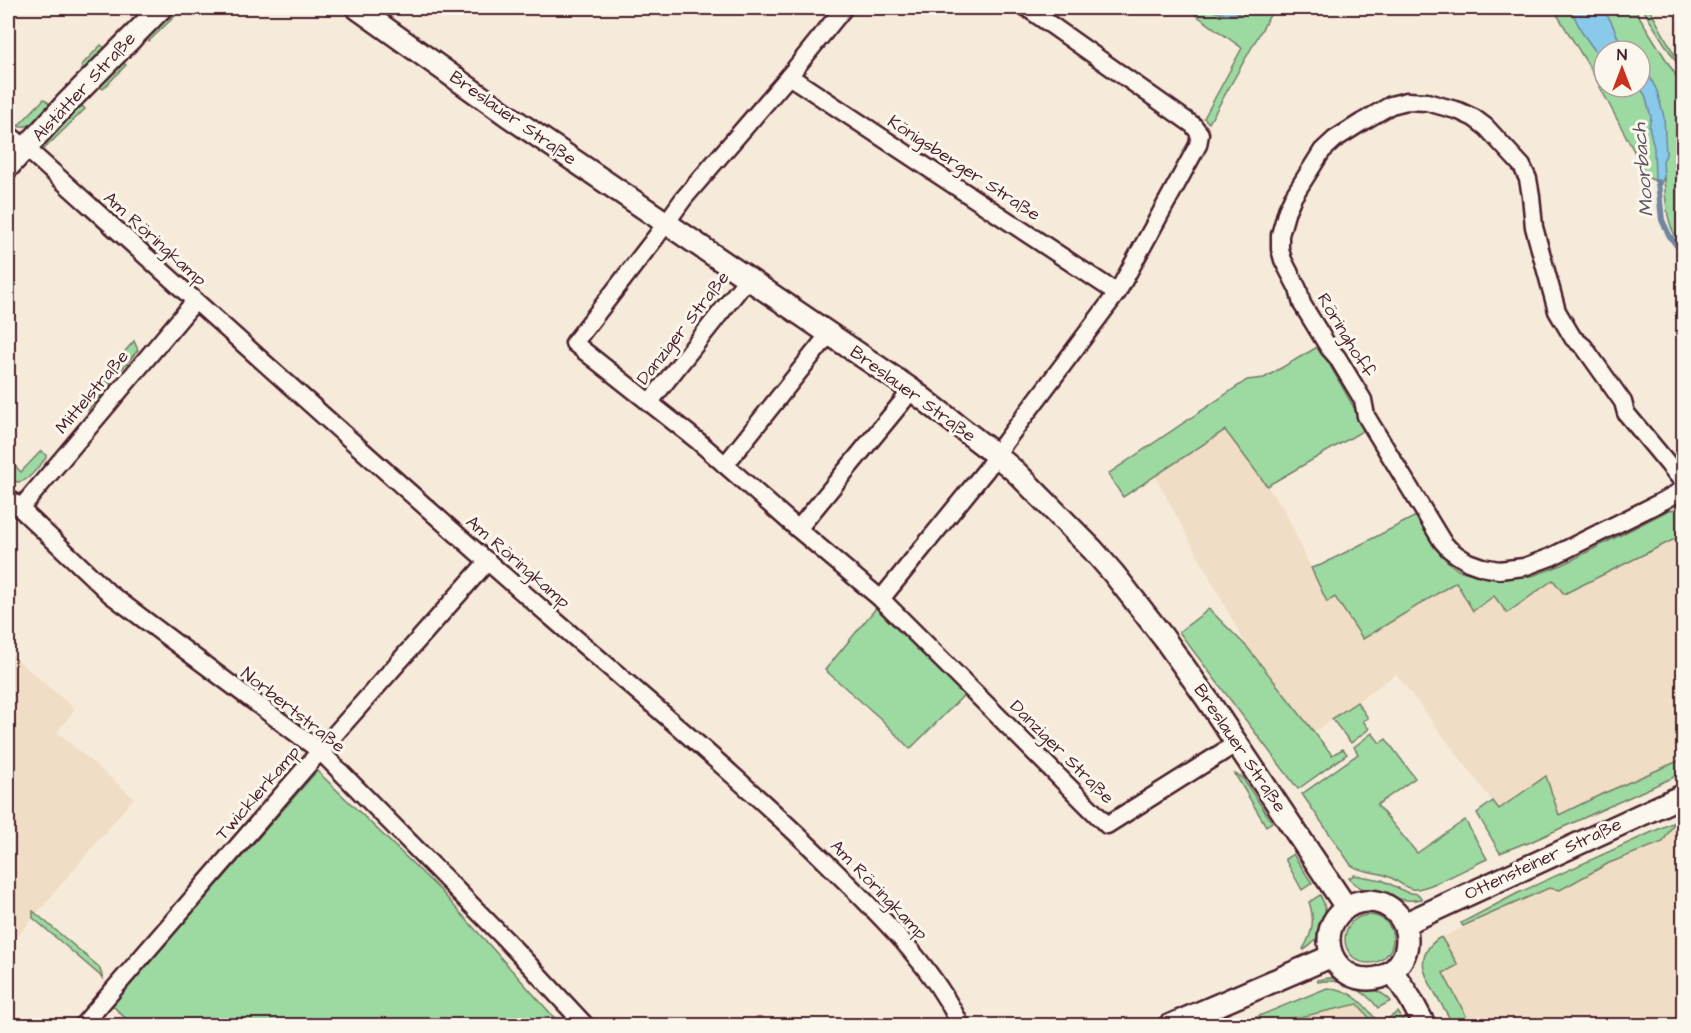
<svg xmlns="http://www.w3.org/2000/svg" width="1691" height="1033" viewBox="0 0 1691 1033" font-family="'Architects Daughter',sans-serif">
  <style>
    .built { fill: #f0ddc5 }
    .green { fill: #9cdaa2; stroke: #737c66; stroke-width: 1.5; fill-rule: evenodd }
    .water { fill: #89c9ea; stroke: #70859e; stroke-width: 1.5 }
    .lines { fill: none; stroke-linecap: round; stroke-linejoin: round }
    .stream { stroke: #70859e; stroke-width: 6 }
    .minor-casing { stroke: #4a1f2b; stroke-width: 21 }
    .tertiary-casing { stroke: #4a1f2b; stroke-width: 26 }
    .minor { stroke: #fbf7ec; stroke-width: 16 }
    .tertiary { stroke: #fbf7ec; stroke-width: 21 }
    .labels { text-anchor: middle; dominant-baseline: central; stroke-width: 6; stroke-linejoin: round; paint-order: stroke }
    .street-label { font-size: 18px; fill: #4a1f2b; stroke: #fbf7ec }
    .water-label { font-size: 20px; font-style: italic; fill: #5d5264; stroke: #fbf7ec }
  </style>
  <rect width="100%" height="100%" fill="#f6ebda"/>
  <filter id="ink" filterUnits="userSpaceOnUse"><feTurbulence type="fractalNoise" baseFrequency=".0167" numOctaves="2"/><feDisplacementMap in="SourceGraphic" scale="12" xChannelSelector="R" yChannelSelector="G"/><feConvolveMatrix kernelMatrix="1 2 1 2 8 2 1 2 1" color-interpolation-filters="sRGB"/></filter>
  <g filter="url(#ink)">
    <g class="built">
      <polygon points="1225,430 1284,509 1326,601 1334,597 1363,639 1456,582 1494,596 1507,613 1553,580 1564,594 1683,535 1683,759 1602,794 1559,815 1499,810 1396,674 1314,732 1247,647 1155,476"/>
      <polygon points="8,652 75,709 57,732 134,798 8,948"/>
      <polygon points="1683,819 1683,1025 1454,1025 1424,970 1425,956 1429,946 1434,941 1549,888"/>
      <polygon points="1356,999 1378,1026 1243,1026"/>
    </g>
    <g class="green">
      <polygon points="1186,8 1274,8 1209,123 1204,118 1242,48"/>
      <path d="M1553 8H1634L1680 82 1684 89 1683 248C1666 227 1666 204 1664 178L1659 187 1654 180 1645 177 1638 159 1590 68ZM1604 51H1640V87H1604Z"/>
      <polygon points="1642,8 1649,8 1683,70 1683,73"/>
      <polygon points="175,13 176,15 149,41 145,37"/>
      <polygon points="101,45 105,48 85,69 81,66"/>
      <polygon points="120,60 126,65 103,89 97,84"/>
      <polygon points="44,99 50,104 31,125 20,127 18,126"/>
      <polygon points="79,102 85,109 43,150 44,140"/>
      <polygon points="134,341 138,350 122,369 115,363"/>
      <polygon points="1319,346 1366,429 1267,486 1225,430 1123,497 1108,474 1247,380 1264,378"/>
      <polygon points="103,377 111,384 88,410 81,404"/>
      <path d="M41 451 46 455V458C36 469 23 492 8 477V459L21 472Z"/>
      <polygon points="1683,508 1683,535 1564,594 1553,580 1507,613 1494,596 1473,611 1456,582 1363,639 1335,597 1327,602 1311,568 1321,565 1416,516 1447,561 1458,570 1489,578 1532,576 1562,565 1669,510"/>
      <polygon points="876,608 964,695 910,749 881,719 825,670"/>
      <polygon points="1209,609 1247,647 1332,755 1343,749 1347,754 1298,789 1179,632"/>
      <polygon points="1357,702 1368,718 1363,721 1369,729 1351,743 1332,719"/>
      <path d="M1372 733 1380 743 1386 739 1415 778 1377 805 1417 853 1465 820 1487 859C1473 865 1425 892 1412 889 1403 887 1396 879 1387 876 1376 871 1361 873 1351 865L1302 794 1358 754 1354 747Z"/>
      <polygon points="1683,759 1683,773 1526,844 1525,843 1500,853 1477,813 1493,801 1499,809 1546,776 1559,815 1602,794"/>
      <polygon points="317,771 439,889 561,1025 133,1026 112,1005"/>
      <polygon points="1235,774 1242,777 1272,822 1266,826"/>
      <polygon points="1683,818 1674,823 1663,842 1609,863 1560,890 1549,888 1463,926 1461,923 1516,894"/>
      <polygon points="1293,854 1312,883 1302,890 1285,859"/>
      <path d="M1354 875 1382 880 1406 892 1418 894 1422 899C1405 902 1399 899 1384 894 1366 888 1363 893 1349 878Z"/>
      <path d="M1320 895C1332 915 1323 938 1304 950L1303 949C1313 933 1315 919 1309 902Z"/>
      <polygon points="33,911 99,967 103,978 33,918"/>
      <circle cx="1369" cy="939" r="24"/>
      <path d="M1441 937 1458 965 1443 973 1471 1025H1454C1446 1012 1427 982 1424 969 1421 955 1430 943 1441 937Z"/>
      <path d="M1328 978C1339 978 1347 982 1356 985 1370 989 1381 990 1391 1001L1378 1008C1365 990 1341 977 1318 982L1317 980Z"/>
      <path d="M1327 988C1352 988 1367 1007 1380 1025H1375L1358 1004 1264 1025H1237Z"/>
      <polygon points="1398,1012 1406,1025 1391,1025 1387,1019"/>
    </g>
    <g class="water">
      <path d="M1205 8H1254L1252 10C1235 15 1222 16 1205 8Z"/>
      <path d="M1570 8H1598C1601 10 1606 14 1609 18 1616 29 1617 44 1630 51H1604V63L1583 34Z"/>
      <polygon points="1640,63 1649,75 1657,91 1664,117 1666,155 1663,161 1664,177 1659,187 1656,185 1655,180 1654,148 1649,126 1651,117 1645,95 1640,87"/>
    </g>
    <g class="lines">
      <polyline class="stream" points="1658,182 1662,220 1669,235 1684,255"/>
      <g class="minor-casing">
        <g id="minor">
          <polyline points="844,8 789,76 684,198 656,237 574,343 698,441 798,529 881,599 1107,825 1237,743"/>
          <polyline points="789,76 1117,293"/>
          <path d="M8 134 26 148C200 305 374 463 551 617 647 700 745 782 835 871 882 918 932 965 961 1026"/>
          <polyline points="649,403 748,278"/>
          <polyline points="725,465 829,334"/>
          <polyline points="1684,483 1626,413 1623,402 1584,347 1573,338 1557,311 1534,227 1531,196 1528,179 1522,166 1486,127 1474,118 1459,111 1427,102 1407,101 1391,105 1362,122 1335,139 1322,151 1293,197 1287,210 1280,235 1280,249 1283,260 1298,289 1302,304 1329,348 1337,357 1363,400 1366,416 1442,541 1449,549 1457,555 1468,562 1482,567 1499,570 1524,567 1551,557 1665,500 1684,489"/>
          <polyline points="8,497 110,594 320,751 506,940 586,1026"/>
          <polyline points="20,509 195,301"/>
          <polyline points="798,529 912,390"/>
          <polyline points="881,599 986,470 1005,442 1117,293 1198,145 1200,134 1193,125 1027,8"/>
          <polyline points="82,1026 320,751 488,561"/>
        </g>
      </g>
      <g class="tertiary-casing">
        <g id="tertiary">
          <polyline points="357,8 507,115 912,390 996,455 1017,473 1093,550 1114,574 1163,637 1207,699 1346,907"/>
          <polyline points="8,167 65,105 161,8"/>
          <circle cx="1368" cy="940" r="39"/>
          <polyline points="1404,924 1684,795"/>
          <polyline points="1393,972 1410,998 1425,1026"/>
          <polyline points="1169,1026 1332,956"/>
        </g>
      </g>
      <use href="#minor" class="minor"/>
      <use href="#tertiary" class="tertiary"/>
    </g>
  </g>
  <g class="labels">
    <g class="street-label">
      <text transform="translate(84 87) rotate(-47)">Alstätter Straße</text>
      <text transform="translate(513 118) rotate(35)">Breslauer Straße</text>
      <text transform="translate(964 168) rotate(33)">Königsberger Straße</text>
      <text transform="translate(155 239) rotate(42)">Am Röringkamp</text>
      <text transform="translate(683 328) rotate(-52)">Danziger Straße</text>
      <text transform="translate(1346 335) rotate(59)">Röringhoff</text>
      <text transform="translate(92 392) rotate(-50)">Mittelstraße</text>
      <text transform="translate(913 394) rotate(36)">Breslauer Straße</text>
      <text transform="translate(518 562) rotate(41)">Am Röringkamp</text>
      <text transform="translate(293 710) rotate(38)">Norbertstraße</text>
      <text transform="translate(1240 748) rotate(56)">Breslauer Straße</text>
      <text transform="translate(1062 752) rotate(45)">Danziger Straße</text>
      <text transform="translate(258 793) rotate(-49)">Twicklerkamp</text>
      <text transform="translate(1543 859) rotate(-25)">Ottensteiner Straße</text>
      <text transform="translate(879 890) rotate(46)">Am Röringkamp</text>
    </g>
    <g class="water-label">
      <text transform="translate(1643 170) rotate(-95)">Moorbach</text>
    </g>
  </g>
  <rect width="1691" height="1033" fill="none" stroke="#fbf7ec" stroke-width="30"/>
  <rect x="15" y="15" width="1661" height="1003" fill="none" stroke="#4a1f2b" stroke-width="2" filter="url(#ink)"/>
  <g transform="translate(1622 69)"><circle r="28" fill="#fbf7ec" stroke="#b4a19f" stroke-width="1.5"/>
  <path d="M0-4.5L10 22L0 15L-10 22Z" fill="#c8321e"/>
  <text y="-9" font-size="16" font-weight="bold" text-anchor="middle" fill="#4a1f2b">N</text>
  </g>
</svg>
